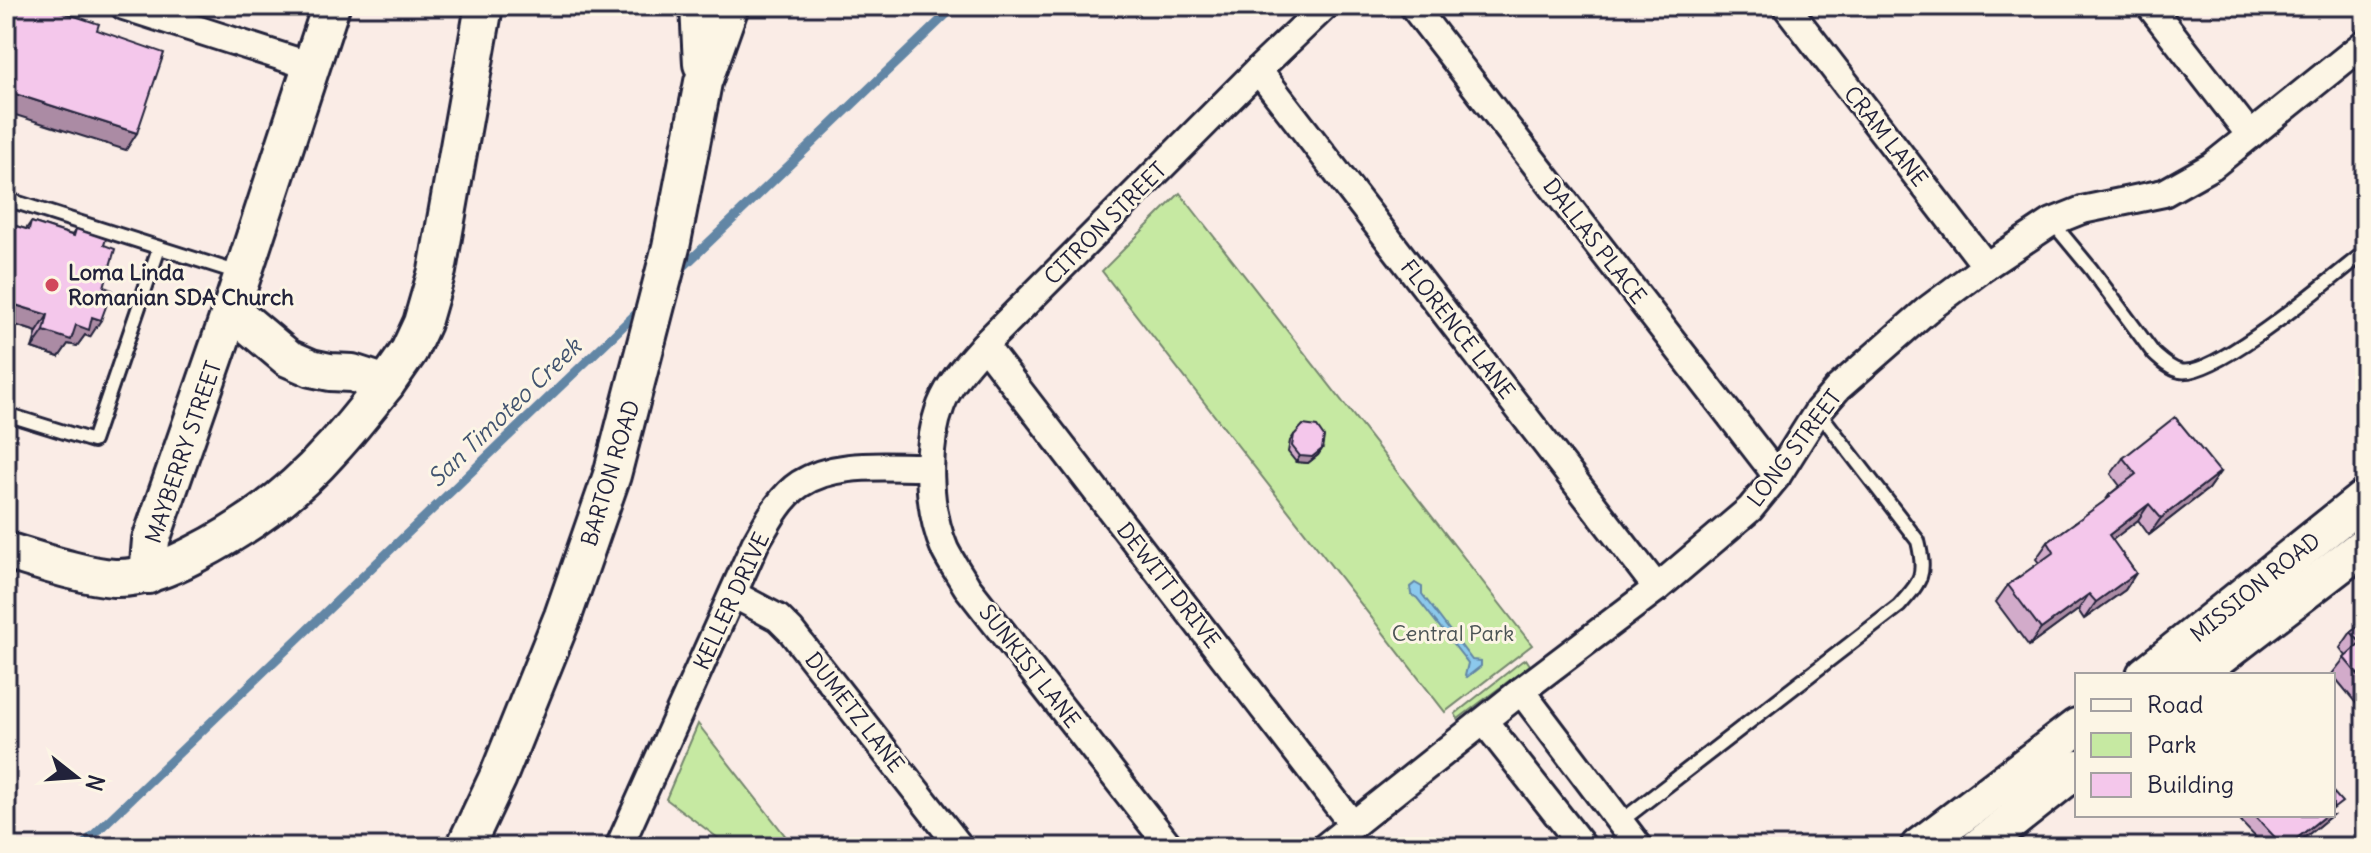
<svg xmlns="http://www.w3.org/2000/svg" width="2371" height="853" viewBox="0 0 2371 853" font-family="Delius,sans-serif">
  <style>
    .green { fill: #c6e9a2; stroke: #74866e; stroke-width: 2 }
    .water { fill: #8cc9ec; stroke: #6286a5; stroke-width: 2 }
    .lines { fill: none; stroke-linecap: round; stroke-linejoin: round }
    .stream { stroke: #6286a5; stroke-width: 9 }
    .lane-casing { stroke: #22223b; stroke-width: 18 }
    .street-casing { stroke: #22223b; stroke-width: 32 }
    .secondary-casing { stroke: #22223b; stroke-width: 42 }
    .lane { stroke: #fcf5e5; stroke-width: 12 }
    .street { stroke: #fcf5e5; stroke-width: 26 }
    .secondary { stroke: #fcf5e5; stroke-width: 36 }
    .wall { fill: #d2abca; stroke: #22223b; stroke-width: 2 }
    .shaded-wall { fill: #ab8ba4; stroke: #22223b; stroke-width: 2 }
    .building { fill: #f4c7eb; stroke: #22223b; stroke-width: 2 }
    .poi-dot { fill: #d1495b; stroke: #fcf5e5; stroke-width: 3 }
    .labels { text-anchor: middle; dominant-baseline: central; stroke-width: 6; stroke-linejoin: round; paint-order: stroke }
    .street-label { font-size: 22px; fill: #22223b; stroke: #fcf5e5 }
    .poi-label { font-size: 22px; font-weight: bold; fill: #22223b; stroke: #fcf5e5; text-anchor: start }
    .park-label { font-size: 22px; fill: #4b5455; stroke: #fcf5e5 }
    .water-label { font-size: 24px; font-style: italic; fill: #425470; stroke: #fcf5e5 }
  </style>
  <rect width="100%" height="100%" fill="#faece6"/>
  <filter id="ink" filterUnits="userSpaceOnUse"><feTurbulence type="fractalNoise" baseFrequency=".0125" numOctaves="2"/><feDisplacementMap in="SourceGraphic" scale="16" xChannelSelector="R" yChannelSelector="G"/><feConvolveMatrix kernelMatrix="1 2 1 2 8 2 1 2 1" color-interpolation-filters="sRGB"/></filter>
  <g filter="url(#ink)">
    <g class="green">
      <polygon points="1180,193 1532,645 1445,712 1102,271"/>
      <polygon points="1526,659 1530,665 1458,719 1455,714 1522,661"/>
      <polygon points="698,724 794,847 730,847 666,799"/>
    </g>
    <polygon class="water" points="1415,583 1422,587 1422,594 1472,660 1481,661 1481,666 1467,677 1465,676 1468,663 1417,598 1411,594 1410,587"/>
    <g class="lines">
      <g class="stream">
        <polyline points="677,273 955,6"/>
        <polyline points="81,847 644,306"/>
      </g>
      <g class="lane-casing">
        <g id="lane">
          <polyline points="6,199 239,273"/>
          <path d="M2052 222 2091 269 2154 354C2162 361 2170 369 2180 371 2215 379 2334 276 2365 252"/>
          <polyline points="6,414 93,441 159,248"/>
          <path d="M1620 822 1899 606C1922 580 1926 575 1918 541L1818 411"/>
        </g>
      </g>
      <g class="street-casing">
        <g id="street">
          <polyline points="124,6 311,66"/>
          <polyline points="1413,6 1777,476"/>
          <polyline points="1786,6 1986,266"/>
          <polyline points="2150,6 2250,135"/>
          <polyline points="1258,70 1657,588"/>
          <polyline points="984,345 1353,825"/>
          <polyline points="733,594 778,618 791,631 960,847"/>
          <polyline points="1521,691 1639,847"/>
          <polyline points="1484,721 1583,847"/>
          <path d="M619 847 755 544C767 523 780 497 800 484 837 460 888 468 930 467"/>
          <path d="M1170 847 967 587C960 575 951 562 945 550 927 508 925 447 941 405 950 382 968 363 984 345L1258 70 1325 6"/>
          <polyline points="1325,847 1521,691 1657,588 1750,509 1777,476 1818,411 1838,388 1927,310 1986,266 2052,222 2082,210 2164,193 2212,166 2365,43"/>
        </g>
      </g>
      <g class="secondary-casing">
        <g id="secondary">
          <polyline points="699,6 702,64"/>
          <polyline points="231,310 288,358 311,368 330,372 352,373 386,384 409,351 422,323 437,271 484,6"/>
          <path d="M6 551C37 560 83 576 114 578 143 579 170 567 195 554 246 528 293 493 331 450 351 429 368 406 386 384"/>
          <polyline points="148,575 151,540 231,310 331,6"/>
          <polyline points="2145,675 2365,498"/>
          <polyline points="2196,675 2365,545"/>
          <polyline points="465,847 498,777 563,616 612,475 671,247 703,82 730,6"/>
          <polyline points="1919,847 2077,727"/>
          <polyline points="1979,847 2077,769"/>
        </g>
      </g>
      <use href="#lane" class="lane"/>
      <use href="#street" class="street"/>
      <use href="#secondary" class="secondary"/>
    </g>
    <g class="wall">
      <polygon points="31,222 72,235 76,229 104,245 90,337 85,335 77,346 68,344 59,357 32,348 37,332 6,322 6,223 26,229"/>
      <polygon points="1294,435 1322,449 1318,455 1308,463 1296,462 1288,452 1290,441"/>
      <polygon points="2123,458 2220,472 2208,489 2149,535 2138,520 2112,540 2136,573 2125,590 2084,619 2078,610 2029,646 1996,602 2008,585 2039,563 2036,559 2048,542 2105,501 2109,495 2120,486 2111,474"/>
      <polygon points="2365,621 2365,712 2364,713 2332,674 2346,656 2340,648 2351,632"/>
      <polygon points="2246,815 2332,815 2293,847 2265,847 2241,822"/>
    </g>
    <g class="shaded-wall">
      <polygon points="6,91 137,133 126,150 6,112"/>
      <polygon points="9,303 48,315 37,332 6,322 6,307"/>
      <polygon points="92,317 101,320 90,337 85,335 77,346 68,344 59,357 32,348 44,331 76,325"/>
      <polygon points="1322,449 1318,455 1308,463 1296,462 1300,456"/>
      <polygon points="2220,472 2208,489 2149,535 2161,518"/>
      <polygon points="2149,504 2138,520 2097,552 2109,535"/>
      <polygon points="2136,573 2125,590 2084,619 2096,602"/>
      <polygon points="2089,594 2078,610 2029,646 2041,629"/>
      <polygon points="2326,815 2332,815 2293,847 2286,847"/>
    </g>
    <g class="building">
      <polygon points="6,6 44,6 99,24 97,30 164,53 137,133 6,91"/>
      <polygon points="31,222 74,236 76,229 106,239 104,245 115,249 104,287 112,290 101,320 92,317 89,330 76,325 71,340 44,331 48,315 9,303 10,298 6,297 6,223 29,230"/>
      <polygon points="2175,417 2220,472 2161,518 2149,504 2109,535 2136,573 2096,602 2089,594 2041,629 2008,585 2054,552 2048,542 2110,497 2109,495 2136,474 2123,458"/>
      <polygon points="1303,425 1317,427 1324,437 1322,449 1312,457 1300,456 1292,446 1294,435"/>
      <polygon points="2365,621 2365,683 2344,658 2361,643 2351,632"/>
      <polygon points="2333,792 2342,802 2333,809"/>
      <polygon points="2254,815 2326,815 2286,847 2284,847"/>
    </g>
  </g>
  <circle class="poi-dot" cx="52" cy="285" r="8"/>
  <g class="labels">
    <g class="street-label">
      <text transform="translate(1886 136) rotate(52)">CRAM LANE</text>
      <text transform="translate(1105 223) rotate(-45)">CITRON STREET</text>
      <text transform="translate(1595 241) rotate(52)">DALLAS PLACE</text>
      <text transform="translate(1458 329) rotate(52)">FLORENCE LANE</text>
      <text transform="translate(1794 448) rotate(-53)">LONG STREET</text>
      <text transform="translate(183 452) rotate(-71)">MAYBERRY STREET</text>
      <text transform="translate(610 473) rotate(-73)">BARTON ROAD</text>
      <text transform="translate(1169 585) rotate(52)">DEWITT DRIVE</text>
      <text transform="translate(2255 587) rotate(-39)">MISSION ROAD</text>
      <text transform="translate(731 601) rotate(-65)">KELLER DRIVE</text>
      <text transform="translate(1030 666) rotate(52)">SUNKIST LANE</text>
      <text transform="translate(855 712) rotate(52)">DUMETZ LANE</text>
    </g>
    <g class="poi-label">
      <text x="68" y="272">Loma Linda<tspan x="68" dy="25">Romanian SDA Church</tspan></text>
    </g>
    <g class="park-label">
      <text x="1453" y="633">Central Park</text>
    </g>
    <g class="water-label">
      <text transform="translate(504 412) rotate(-44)">San Timoteo Creek</text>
    </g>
  </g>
  <rect width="2371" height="853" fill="none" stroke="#fcf5e5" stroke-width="32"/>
  <rect x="16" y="16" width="2339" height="821" fill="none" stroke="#22223b" stroke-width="3" filter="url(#ink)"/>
  <rect x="2075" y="673" width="260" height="144" fill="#fcf5e5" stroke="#a5a1a1" stroke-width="2"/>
  <rect x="2091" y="699" width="40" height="12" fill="#fcf5e5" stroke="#a5a1a1" stroke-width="2"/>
  <text x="2147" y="713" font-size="24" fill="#22223b">Road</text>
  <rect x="2091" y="733" width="40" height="24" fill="#c6e9a2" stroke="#a5a1a1" stroke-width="2"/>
  <text x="2147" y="753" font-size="24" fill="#22223b">Park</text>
  <rect x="2091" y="773" width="40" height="24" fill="#f4c7eb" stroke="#a5a1a1" stroke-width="2"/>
  <text x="2147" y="793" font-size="24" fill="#22223b">Building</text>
  <g transform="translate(76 777) rotate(107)" stroke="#fcf5e5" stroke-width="6" paint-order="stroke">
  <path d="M0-6L14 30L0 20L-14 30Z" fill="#22223b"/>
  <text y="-12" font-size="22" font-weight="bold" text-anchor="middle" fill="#22223b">N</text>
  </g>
</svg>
